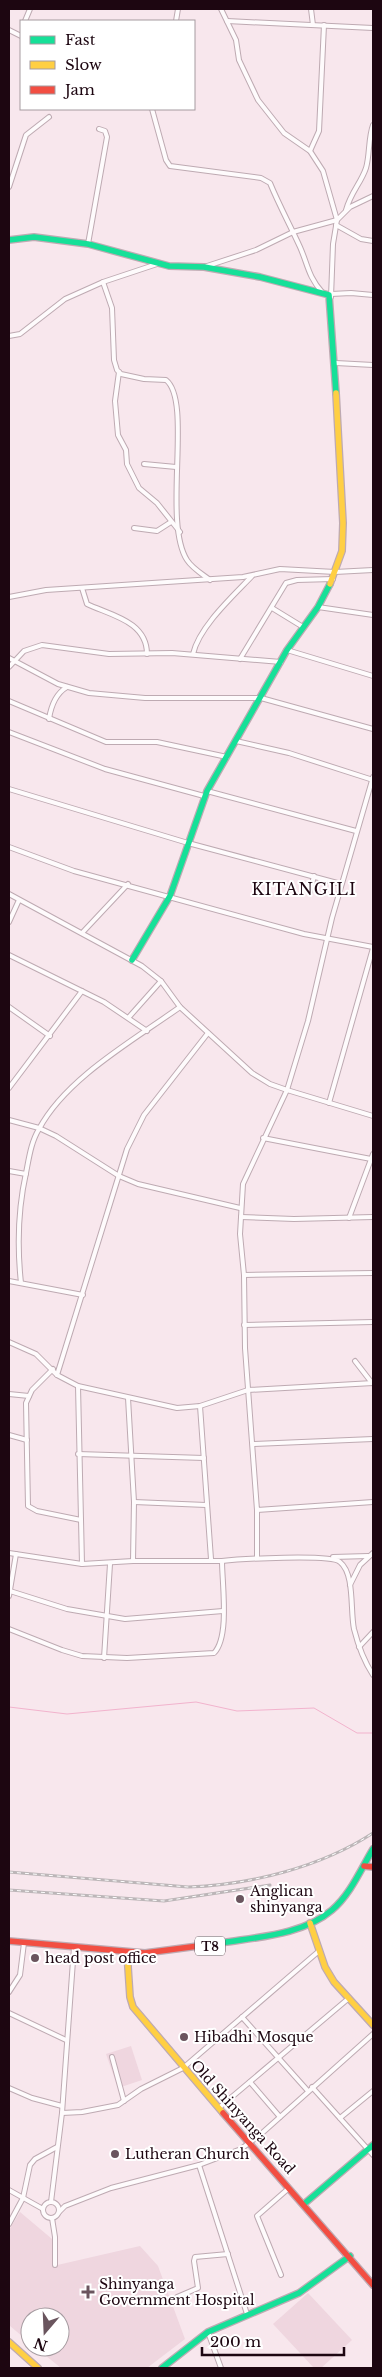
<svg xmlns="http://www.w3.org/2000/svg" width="382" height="2377" viewBox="0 0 382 2377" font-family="'Libre Baskerville',serif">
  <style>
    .built { fill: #efd6df }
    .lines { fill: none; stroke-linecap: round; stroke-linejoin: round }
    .stream { stroke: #f2b3cd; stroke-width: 1 }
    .street-casing { stroke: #beaab2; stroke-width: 6 }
    .fast-casing { stroke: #beaab2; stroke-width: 8 }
    .slow-casing { stroke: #beaab2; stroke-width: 8 }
    .jam-casing { stroke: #beaab2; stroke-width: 8 }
    .street { stroke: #fefbfc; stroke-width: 4 }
    .fast { stroke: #16e098; stroke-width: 5.5 }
    .slow { stroke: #ffcf43; stroke-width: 5.5 }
    .jam { stroke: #f24e42; stroke-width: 5.5 }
    .rail-casing { stroke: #bcb6b8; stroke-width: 3 }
    .rail { stroke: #fff; stroke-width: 1; stroke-dasharray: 4; stroke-linecap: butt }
    .poi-dot { fill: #6a555e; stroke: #fff; stroke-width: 2 }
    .labels { text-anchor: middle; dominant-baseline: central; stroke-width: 4; stroke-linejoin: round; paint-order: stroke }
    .shield { fill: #fff; stroke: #615158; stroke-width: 1 }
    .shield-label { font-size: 12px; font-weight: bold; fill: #1d0611 }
    .poi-label { font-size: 14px; fill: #1d0611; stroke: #fff; text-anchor: start }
    .street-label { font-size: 14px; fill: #1d0611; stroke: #fff }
    .quarter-label { font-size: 16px; letter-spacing: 1px; fill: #1d0611; stroke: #fff }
  </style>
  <rect width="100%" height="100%" fill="#f8e7ed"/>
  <g class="built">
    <polygon points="131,2046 142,2080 118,2088 106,2054"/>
    <polygon points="20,2212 52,2239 53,2266 140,2246 158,2266 185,2339 147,2368 61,2368 35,2347 60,2347 60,2317 30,2317 30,2343 9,2325 9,2230"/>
    <polygon points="308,2293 352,2340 321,2368 314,2368 273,2324"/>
  </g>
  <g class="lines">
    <polyline class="stream" points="9,1707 67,1714 196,1702 237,1711 314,1708 357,1733 373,1733"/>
    <g class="street-casing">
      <g id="street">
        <polyline points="221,9 236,40 239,60 258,100 284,133 310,151 323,171 337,220 333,244 331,297"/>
        <polyline points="311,9 313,25"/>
        <polyline points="25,21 30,9"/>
        <polyline points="176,21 178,9"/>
        <polyline points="227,21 373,28"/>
        <polyline points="9,30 21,36"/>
        <path d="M152 109 166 160 170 166 261 178 270 183C279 205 290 225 300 247 308 265 308 276 322 292"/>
        <polyline points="310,151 319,131 324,25"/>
        <polyline points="9,187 26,135 49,117"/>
        <path d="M346 210C351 192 361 183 366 168 370 154 368 139 373 125"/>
        <polyline points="336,225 361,239 373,241"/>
        <polyline points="88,244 107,137 105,131 99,129"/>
        <polyline points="207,266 256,250 293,232 337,220 350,207 373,196"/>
        <path d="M103 282 112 308 114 360 117 370 121 374 144 379 166 380C193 401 162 521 187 560 192 568 202 574 210 580"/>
        <polyline points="331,294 351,293 373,295"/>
        <polyline points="9,336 20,334 65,299 103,282 157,264"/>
        <polyline points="336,363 373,365"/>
        <polyline points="119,372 115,401 118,435 126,450 127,464 139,488 157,503 180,532"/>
        <polyline points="144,464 176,467"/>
        <polyline points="134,528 157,531 171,522"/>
        <path d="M82 588 87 604C110 615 147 621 147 654"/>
        <polyline points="9,597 46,590 243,577 280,569 335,572 373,570"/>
        <polyline points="318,607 373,615"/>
        <polyline points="272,608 303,627"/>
        <polyline points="287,650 373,676"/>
        <path d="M193 654C199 627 233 596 252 576"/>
        <polyline points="9,658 58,684 89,693 145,698 261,698 373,729"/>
        <polyline points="240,659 286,583 297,580 333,579"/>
        <polyline points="9,667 24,651 42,645 109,654 172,653 281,662"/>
        <polyline points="9,701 106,742 157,742 227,757"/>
        <path d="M49 719C51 706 55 694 67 687"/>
        <polyline points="9,732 105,769 204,796"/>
        <polyline points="236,741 289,753 373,780"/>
        <polyline points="373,777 332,918 308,1021 287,1090 243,1184 240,1234 244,1275 245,1348 257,1510 373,1502"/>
        <polyline points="9,789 188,843 341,884"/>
        <polyline points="207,791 356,831"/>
        <polyline points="9,847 74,871 304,934 373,947"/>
        <polyline points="310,892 314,876"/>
        <polyline points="9,894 142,966 161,981 180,1007 252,1073 270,1084 287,1090 373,1116"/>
        <polyline points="9,922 19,900"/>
        <polyline points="82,933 128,884"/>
        <polyline points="9,955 104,1002 147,1031"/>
        <polyline points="9,1007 50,1036"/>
        <polyline points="129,1017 161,981"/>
        <polyline points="9,1088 82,991"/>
        <polyline points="329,1103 373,948"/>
        <polyline points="9,1120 39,1128 56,1136 119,1176 138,1184 240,1208"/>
        <polyline points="263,1138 371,1159"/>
        <polyline points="9,1171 26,1174"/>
        <polyline points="241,1217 294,1219 373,1217"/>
        <polyline points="349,1218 373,1154"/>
        <polyline points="244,1275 373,1273"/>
        <polyline points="9,1281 83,1295"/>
        <path d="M21 1283C17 1246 18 1209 26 1173 29 1158 31 1142 39 1129 66 1078 134 1040 180 1007"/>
        <polyline points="244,1325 373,1322"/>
        <polyline points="9,1342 36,1354 57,1375 78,1386 177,1408 200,1406 248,1390 373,1383"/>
        <polyline points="355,1361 372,1383"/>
        <polyline points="53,1369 32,1390 26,1403 28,1506 37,1511 81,1520"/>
        <polyline points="57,1375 127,1149 144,1115 208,1033"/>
        <polyline points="78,1386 82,1564"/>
        <polyline points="9,1394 29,1396"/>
        <polyline points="128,1398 134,1502 133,1561"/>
        <polyline points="200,1406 211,1559"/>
        <polyline points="9,1435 27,1440"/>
        <polyline points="253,1444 373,1439"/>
        <polyline points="78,1454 204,1458"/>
        <polyline points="134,1502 206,1505"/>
        <path d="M9 1553 82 1564 133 1561H222C222 1583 230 1637 214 1653L127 1658 82 1656 62 1650 9 1629"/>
        <polyline points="257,1557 257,1510"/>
        <polyline points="333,1557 368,1556"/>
        <path d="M222 1561C239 1559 331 1554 340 1562 355 1574 350 1611 354 1629 358 1645 364 1661 373 1675"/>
        <polyline points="350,1585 360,1565 373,1553"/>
        <polyline points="10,1591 67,1609 125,1619 223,1611"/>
        <polyline points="9,1596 16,1554"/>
        <polyline points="359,1647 373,1632"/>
        <polyline points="104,1658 110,1564"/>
        <polyline points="9,1992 20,1975 24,1943"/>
        <polyline points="9,2013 66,2040"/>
        <polyline points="242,2017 308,2091"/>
        <polyline points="112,2057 124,2101"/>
        <polyline points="250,2082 280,2117"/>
        <polyline points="312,2087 373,2155"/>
        <polyline points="9,2088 32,2098 62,2106"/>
        <polyline points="220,2107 349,1998"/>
        <polyline points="62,2113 82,2112 118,2105 141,2089 183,2068 319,1951"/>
        <polyline points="340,2118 373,2091"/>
        <polyline points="199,2165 247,2314"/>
        <polyline points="9,2190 43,2209"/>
        <polyline points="51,2202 62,2113 74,1947"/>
        <circle cx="51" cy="2210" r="8"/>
        <polyline points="59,2212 65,2206 111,2188 199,2165 241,2149 261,2134 373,2034"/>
        <polyline points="52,2218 55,2237 55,2265"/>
        <polyline points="9,2224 23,2198 30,2165 35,2159 57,2147"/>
        <polyline points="281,2275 257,2216 289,2188"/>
        <polyline points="177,2297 198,2288 194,2261 195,2257 228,2254"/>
        <polyline points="208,2332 221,2368"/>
      </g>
    </g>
    <g class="fast-casing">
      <g id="fast">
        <polyline points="9,240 34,237 88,244 169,266 204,267 260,277 329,295 336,393"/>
        <polyline points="132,960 170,896 207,791 287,650 318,607 330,584"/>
        <path d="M221 1943C257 1937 303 1935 332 1910 350 1895 361 1869 373 1849"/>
        <polyline points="304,2204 373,2145"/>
        <polyline points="162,2368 208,2332 299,2293 350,2256"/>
      </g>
    </g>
    <g class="slow-casing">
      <g id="slow">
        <polyline points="330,584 342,551 343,523 336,393"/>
        <polyline points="310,1923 325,1967 334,1982 373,2025"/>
        <polyline points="127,1952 130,1997 133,2007 223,2113"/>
        <polyline points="9,2342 38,2368"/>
      </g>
    </g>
    <g class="jam-casing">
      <g id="jam">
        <polyline points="364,1866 373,1867"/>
        <polyline points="9,1941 145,1953 221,1943"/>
        <polyline points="223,2113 373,2285"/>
      </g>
    </g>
    <use href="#street" class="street"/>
    <use href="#fast" class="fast"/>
    <use href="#slow" class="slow"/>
    <use href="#jam" class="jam"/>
    <g class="rail-casing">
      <g id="rail">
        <path d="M9 1872 188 1887C250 1885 321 1867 373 1833"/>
        <polyline points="9,1890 164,1901 270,1885"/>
      </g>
    </g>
    <use href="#rail" class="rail"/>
  </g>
  <g class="poi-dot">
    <circle cx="240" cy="1899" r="5"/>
    <circle cx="35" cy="1958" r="5"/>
    <circle cx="184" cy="2037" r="5"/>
    <circle cx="115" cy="2154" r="5"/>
    <path d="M85.5 2284.5h5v5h5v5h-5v5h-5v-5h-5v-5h5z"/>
  </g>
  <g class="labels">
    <rect class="shield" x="195" y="1936.5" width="30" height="19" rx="4"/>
    <g class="shield-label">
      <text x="210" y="1946">T8</text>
    </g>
    <g class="poi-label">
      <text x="250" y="1891">Anglican<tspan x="250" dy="16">shinyanga</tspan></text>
      <text x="45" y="1958">head post office</text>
      <text x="194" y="2037">Hibadhi Mosque</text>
      <text x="125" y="2154">Lutheran Church</text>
      <text x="99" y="2284">Shinyanga<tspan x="99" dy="16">Government Hospital</tspan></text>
    </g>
    <g class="street-label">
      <text transform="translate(243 2117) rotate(48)">Old Shinyanga Road</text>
    </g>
    <g class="quarter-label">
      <text x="304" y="889">KITANGILI</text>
    </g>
  </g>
  <rect width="382" height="2377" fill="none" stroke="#1d0611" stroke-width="20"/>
  <rect x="20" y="20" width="175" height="90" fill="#ffffff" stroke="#a59ba0"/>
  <rect x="30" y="36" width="25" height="8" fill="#16e098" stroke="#a59ba0"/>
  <text x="65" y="45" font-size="15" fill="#1d0611">Fast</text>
  <rect x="30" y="61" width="25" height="8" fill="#ffcf43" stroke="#a59ba0"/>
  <text x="65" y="70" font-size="15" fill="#1d0611">Slow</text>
  <rect x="30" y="86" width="25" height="8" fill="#f24e42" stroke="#a59ba0"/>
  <text x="65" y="95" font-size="15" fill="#1d0611">Jam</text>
  <g transform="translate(45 2332) rotate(199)"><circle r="24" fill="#ffffff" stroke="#a59ba0"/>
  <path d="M0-4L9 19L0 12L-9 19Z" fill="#6a555e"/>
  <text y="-8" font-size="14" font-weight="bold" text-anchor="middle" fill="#1d0611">N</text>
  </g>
  <path d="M202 2347v8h142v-8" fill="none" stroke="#1d0611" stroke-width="2.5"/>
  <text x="210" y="2347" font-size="15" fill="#1d0611" stroke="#ffffff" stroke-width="4" paint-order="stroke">200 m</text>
</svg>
